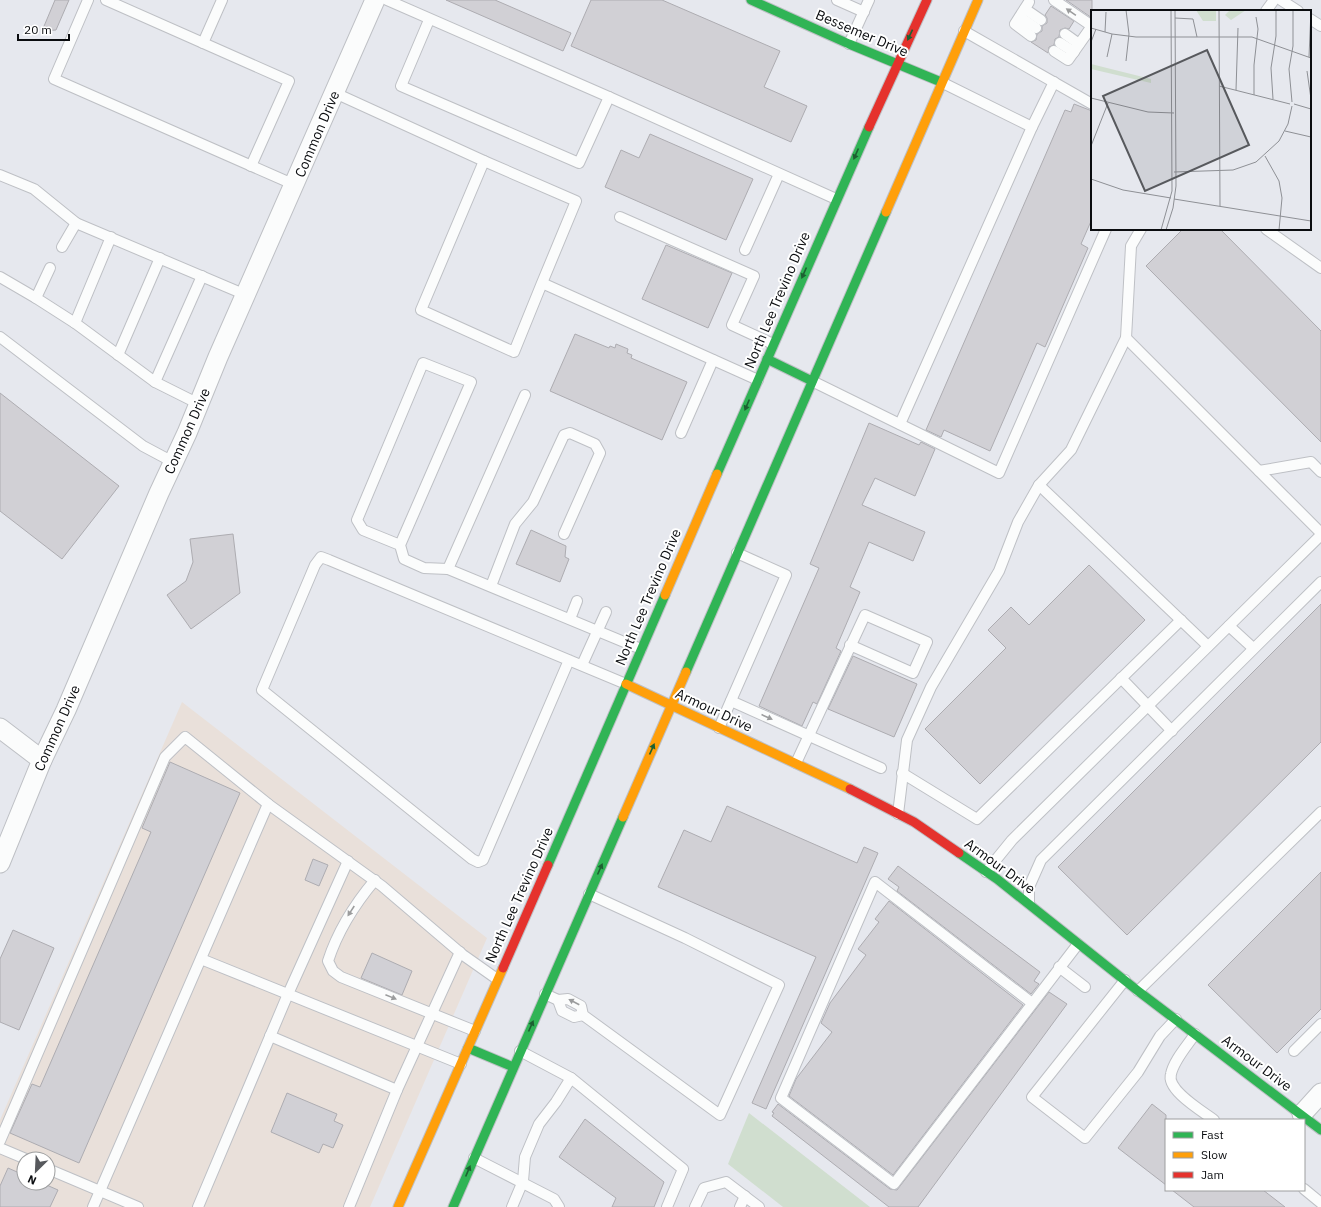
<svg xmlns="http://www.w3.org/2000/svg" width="1321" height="1207" viewBox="0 0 1321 1207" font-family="'IBM Plex Sans',sans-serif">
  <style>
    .commercial { fill: #e9e0da; fill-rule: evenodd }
    .green { fill: #d0decf }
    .building { fill: #d1d0d5; stroke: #adacb1 }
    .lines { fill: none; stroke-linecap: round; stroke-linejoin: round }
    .lane-casing { stroke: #bec0c5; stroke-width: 12 }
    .street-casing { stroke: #bec0c5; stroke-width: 21 }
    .fast-casing { stroke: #bec0c5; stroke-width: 11 }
    .slow-casing { stroke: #bec0c5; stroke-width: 11 }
    .jam-casing { stroke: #bec0c5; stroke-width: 11 }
    .lane { stroke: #fbfcfc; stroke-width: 10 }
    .street { stroke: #fbfcfc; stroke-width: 19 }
    .fast { stroke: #30b455; stroke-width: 9 }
    .slow { stroke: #ff9f0a; stroke-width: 9 }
    .jam { stroke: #e5322d; stroke-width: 9 }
    .oneway { fill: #9b9c9d }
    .oneway2 { fill: #1d6032 }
    .labels { text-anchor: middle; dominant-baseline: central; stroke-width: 4; stroke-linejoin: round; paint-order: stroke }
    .street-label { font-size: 14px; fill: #0a0c0f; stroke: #fff }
    .inset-road { fill: none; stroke: #8e9095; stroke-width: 1 }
    .view { fill: #57595d; fill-opacity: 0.15; stroke: #57595d; stroke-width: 2 }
    .inset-edge { fill: none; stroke: #0a0c0f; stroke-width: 2 }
  </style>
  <rect width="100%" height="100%" fill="#e6e8ee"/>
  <path class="commercial" d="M182 702 487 938 370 1207H0V1120ZM24 1159H48V1183H24Z"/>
  <polygon class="green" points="749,1113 870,1207 783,1207 728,1164"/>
  <g class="building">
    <polygon points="55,0 69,0 56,30 42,31"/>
    <polygon points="446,0 495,0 571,33 563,51"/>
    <polygon points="591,0 662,0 780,51 764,87 807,106 791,142 571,46"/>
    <polygon points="1066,0 1092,0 1092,18"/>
    <polygon points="1051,6 1074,21 1069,29 1065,28 1060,30 1059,37 1055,39 1054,45 1049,47 1048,53 1031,42 1036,40 1037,34 1042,31 1042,26 1047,23 1047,18 1045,15"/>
    <polygon points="1074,104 1092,111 1092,219 1081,244 1088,248 1045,347 1037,343 990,451 944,430 941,437 926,430 1065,110 1071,112"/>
    <polygon points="650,134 753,179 726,240 605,187 621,150 639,158"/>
    <polygon points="1183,229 1220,229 1321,331 1321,442 1146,266"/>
    <polygon points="666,245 732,273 708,328 642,299"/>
    <polygon points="575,334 609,348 610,346 615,348 616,344 628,349 627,353 632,355 631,358 687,382 662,440 550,391"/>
    <polygon points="0,393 119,486 62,559 0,511"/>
    <polygon points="869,423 919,445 921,442 935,449 915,496 875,478 862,505 925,532 913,561 869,542 850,587 860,592 836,648 841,651 817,704 813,702 802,726 759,706 819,568 810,564"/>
    <polygon points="531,530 566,546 565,557 569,559 560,582 516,564"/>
    <polygon points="233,534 240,593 191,629 167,595 186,581 193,562 190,539"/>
    <polygon points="1089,565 1145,620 980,784 925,729 1006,648 988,630 1011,607 1029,625"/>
    <polygon points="1321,604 1321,742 1127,935 1058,867"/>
    <polygon points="853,656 917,684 894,737 828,709"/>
    <polygon points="170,762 240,793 79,1163 10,1133 32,1084 40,1087 151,832 142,828"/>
    <polygon points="727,806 857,863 864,847 878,853 766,1109 752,1103 816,957 658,887 684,830 711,842"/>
    <polygon points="313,859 328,865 319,886 305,880"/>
    <polygon points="898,866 1040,972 1034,981 1039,984 1031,994 897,891 899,887 888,879"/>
    <polygon points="1321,872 1321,1009 1277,1053 1208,985"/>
    <polygon points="889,901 1023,1005 893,1175 789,1096 796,1079 832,1032 821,1023 830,1003 866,955 858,949 879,922 875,919"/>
    <polygon points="13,930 54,948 19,1030 0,1022 0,959"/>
    <polygon points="372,953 412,971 402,995 361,978"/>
    <polygon points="1049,992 1067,1004 918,1207 889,1207 772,1116 774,1113 772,1112 778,1104 890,1189 897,1190"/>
    <polygon points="287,1093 337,1114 334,1121 343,1125 333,1148 323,1144 319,1153 271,1132"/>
    <polygon points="1152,1104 1166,1115 1166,1185 1118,1148"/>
    <polygon points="585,1119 664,1182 654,1207 612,1207 616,1198 559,1157"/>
    <polygon points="8,1168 24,1175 24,1183 42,1183 58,1190 50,1207 0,1207 0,1186"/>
    <polygon points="1172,1190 1263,1190 1285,1207 1194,1207"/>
  </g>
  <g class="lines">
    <g class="lane-casing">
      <g id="lane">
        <polyline points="88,0 54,79 295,185"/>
        <polyline points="106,0 289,81 251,166"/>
        <polyline points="387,0 609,97 836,199"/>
        <polyline points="837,0 864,12"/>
        <polyline points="1054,0 1092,26 1068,60 1054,51"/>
        <polyline points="1281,0 1298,11"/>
        <polyline points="1029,2 1015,24 1031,36"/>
        <polyline points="1025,9 1041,20"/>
        <polyline points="1266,11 1274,0"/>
        <polyline points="1020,17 1036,28"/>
        <polyline points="1310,19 1321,26"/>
        <polyline points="429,20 401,86 579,163 609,97"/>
        <polyline points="964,31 1092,104"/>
        <polyline points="1065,34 1079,44"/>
        <polyline points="203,43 222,0"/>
        <polyline points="1060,43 1074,52"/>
        <polyline points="849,44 869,0"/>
        <polyline points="335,93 484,161"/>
        <polyline points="1032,127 1054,82"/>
        <polyline points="0,175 34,189 76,223"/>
        <polyline points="620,217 754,276 732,325 773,344"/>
        <polyline points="1266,229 1321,268"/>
        <polyline points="62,247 76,223 246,295"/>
        <polyline points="745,250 779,174"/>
        <polyline points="50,268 36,298 75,323 155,382 202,276"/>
        <polyline points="0,277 36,298"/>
        <polyline points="542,283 514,352 421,310 484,161 576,201 542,283 758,380"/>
        <polyline points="75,323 111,237"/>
        <polyline points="0,337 143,446 173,462"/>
        <polyline points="1126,338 1321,533"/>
        <polyline points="118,355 160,258"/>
        <polyline points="812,381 999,473 1106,229"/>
        <polyline points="155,382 199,404"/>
        <polyline points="525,395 448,569 641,649"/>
        <polyline points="900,424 1032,127 941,82"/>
        <polyline points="681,433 713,360"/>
        <polyline points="1259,471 1311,462 1321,472"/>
        <polyline points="1039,485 1208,646"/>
        <polyline points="400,545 471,382 423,363 357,520 363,530 400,545 404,559 424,568 448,569"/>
        <polyline points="491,586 515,524 533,502 564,435 570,433 595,444 600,453 564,534"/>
        <polyline points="570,619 577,601"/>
        <polyline points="1229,626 1253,648"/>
        <path d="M569 660 483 860 478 862 472 859 262 690 315 565 321 557 329 560C428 601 527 642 626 684"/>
        <polyline points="582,665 606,612"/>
        <polyline points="1121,678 1172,731"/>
        <polyline points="731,701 881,768"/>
        <polyline points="719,728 786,575 737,553"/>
        <polyline points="796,763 865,615 927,642 913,673 850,645"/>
        <polyline points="902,773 977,819 1181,620"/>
        <polyline points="898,814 907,740 931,687 999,571 1018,522 1039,485 1071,450 1126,338 1131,246 1141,229"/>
        <polyline points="986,872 1012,840 1321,535"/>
        <path d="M375 880C354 905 338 930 328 961L333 971 341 977 475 1031"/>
        <polyline points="1029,902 1029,887 1041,860 1321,582"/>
        <polyline points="201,959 461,1064"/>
        <polyline points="1059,967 1085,987"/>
        <polyline points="1125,980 1032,1097 1085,1138 1138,1072 1160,1036 1176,1019"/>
        <polyline points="1138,991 1321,812"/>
        <polyline points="545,994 558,1000 568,999 581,1006 583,1015 720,1115 779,985 685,938 589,894"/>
        <polyline points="558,1000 562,1011 574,1017 583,1015"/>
        <polyline points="1032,1003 875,882 781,1098 894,1184 1078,944"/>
        <path d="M1195 1034C1187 1046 1174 1060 1171 1074 1166 1090 1202 1111 1214 1120"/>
        <polyline points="270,1036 397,1090"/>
        <polyline points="1294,1051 1321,1024"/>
        <polyline points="571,1078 683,1169 667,1207"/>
        <polyline points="0,1141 165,757 185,737 268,804"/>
        <polyline points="0,1148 26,1159"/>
        <polyline points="474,1158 554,1199 559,1207"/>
        <polyline points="48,1169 138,1207"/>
        <polyline points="1304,1189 1321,1203"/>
        <polyline points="93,1207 268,804 382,886 463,955 497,979"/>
        <polyline points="198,1207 288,994 348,861"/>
        <polyline points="349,1207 397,1090 460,952"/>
        <polyline points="512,1207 523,1181 525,1157 539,1124 556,1102 571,1078 520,1051"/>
        <polyline points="695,1207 704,1188 726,1182 759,1207"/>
        <polyline points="740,1207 745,1196"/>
      </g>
    </g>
    <g class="street-casing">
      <g id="street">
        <polyline points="0,728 42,760"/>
        <polyline points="0,863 42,760 66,710 159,493 187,433 218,357 375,0"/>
        <polyline points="1302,1114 1321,1093"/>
      </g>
    </g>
    <g class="fast-casing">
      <g id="fast">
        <polyline points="751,0 849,44 941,82"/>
        <polyline points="767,359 812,381"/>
        <polyline points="717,474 869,127"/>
        <polyline points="686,672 886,212"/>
        <polyline points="959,853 997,879 1138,991 1321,1130"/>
        <polyline points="548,865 665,595"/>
        <polyline points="468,1048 513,1067"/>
        <polyline points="453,1207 623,817"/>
      </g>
    </g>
    <g class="slow-casing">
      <g id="slow">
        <polyline points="886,212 978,0"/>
        <polyline points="665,595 717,474"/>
        <polyline points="626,684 850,789"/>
        <polyline points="623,817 686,672"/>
        <polyline points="398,1207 503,968"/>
      </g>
    </g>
    <g class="jam-casing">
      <g id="jam">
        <polyline points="869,127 927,0"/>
        <polyline points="850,789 914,822 959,853"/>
        <polyline points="503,968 548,865"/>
      </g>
    </g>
    <use href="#lane" class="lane"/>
    <use href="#street" class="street"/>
    <use href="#fast" class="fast"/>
    <use href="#slow" class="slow"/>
    <use href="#jam" class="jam"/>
  </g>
  <defs><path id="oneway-solid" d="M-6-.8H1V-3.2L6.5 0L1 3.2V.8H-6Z"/></defs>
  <g class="oneway">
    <use href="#oneway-solid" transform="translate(1071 12) rotate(-145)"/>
    <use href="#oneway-solid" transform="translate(767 717) rotate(24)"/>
    <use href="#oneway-solid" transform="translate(351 911) rotate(123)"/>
    <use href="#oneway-solid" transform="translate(391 997) rotate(22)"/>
    <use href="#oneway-solid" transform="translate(574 1002) rotate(-152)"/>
  </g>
  <g class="oneway2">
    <use href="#oneway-solid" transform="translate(910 35) rotate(115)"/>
    <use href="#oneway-solid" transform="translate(856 154) rotate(114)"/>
    <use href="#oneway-solid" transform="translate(804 273) rotate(114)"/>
    <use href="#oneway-solid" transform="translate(747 405) rotate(113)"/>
    <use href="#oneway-solid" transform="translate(652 749) rotate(-66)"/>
    <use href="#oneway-solid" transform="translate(600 869) rotate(-66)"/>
    <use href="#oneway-solid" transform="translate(531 1026) rotate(-66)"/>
    <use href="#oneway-solid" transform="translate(468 1171) rotate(-67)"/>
  </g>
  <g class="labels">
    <g class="street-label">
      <text transform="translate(862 33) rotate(23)">Bessemer Drive</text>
      <text transform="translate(317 134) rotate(-67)">Common Drive</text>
      <text transform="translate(777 300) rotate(-67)">North Lee Trevino Drive</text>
      <text transform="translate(187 431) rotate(-66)">Common Drive</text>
      <text transform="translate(648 597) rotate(-67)">North Lee Trevino Drive</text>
      <text transform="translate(714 710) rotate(25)">Armour Drive</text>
      <text transform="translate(57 728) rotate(-66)">Common Drive</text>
      <text transform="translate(1000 866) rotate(36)">Armour Drive</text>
      <text transform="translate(519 895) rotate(-66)">North Lee Trevino Drive</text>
      <text transform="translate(1257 1063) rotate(37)">Armour Drive</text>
    </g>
  </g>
  <g transform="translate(1091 10)">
    <rect width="220" height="220" fill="#e6e8ee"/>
    <path d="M105 0H125V11H112ZM139 0H155L140 10 134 5ZM0 54 60 69V73L0 59Z" fill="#d0decf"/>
    <path class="inset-road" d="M35 0 38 24 35 51M128 0 129 196M84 8 102 9 106 27M0 18 21 24 45 27H161L220 48M14 22 15 2M0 32 5 19M16 47 21 24M218 47 220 0M216 61 220 89M128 76 199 94M145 80 147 18M163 85V55L167 19 165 7M0 88 57 102 83 103M182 89 180 58 185 26V0M201 92 198 59 202 36V0M203 94 220 99M194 121 220 127M0 136 17 93M174 146 188 171 191 188 188 220M83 162 142 160 165 152 188 131 197 114 201 96M0 169 32 180 80 188M83 189 220 211M70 220 81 181 80 0M75 220 82 198 85 176 84 0"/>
    <path class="view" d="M116 40 158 135 54 181 12 86Z"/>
    <rect width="220" height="220" class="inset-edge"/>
  </g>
  <rect x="1165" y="1119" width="140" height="72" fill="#ffffff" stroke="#9d9e9f"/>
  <rect x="1173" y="1132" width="20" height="6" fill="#30b455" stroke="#9d9e9f"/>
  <text x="1201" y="1139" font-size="12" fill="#0a0c0f">Fast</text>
  <rect x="1173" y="1152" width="20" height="6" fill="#ff9f0a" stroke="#9d9e9f"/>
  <text x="1201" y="1159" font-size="12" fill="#0a0c0f">Slow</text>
  <rect x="1173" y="1172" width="20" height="6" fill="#e5322d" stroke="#9d9e9f"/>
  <text x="1201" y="1179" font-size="12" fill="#0a0c0f">Jam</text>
  <g transform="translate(36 1171) rotate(204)"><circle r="19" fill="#ffffff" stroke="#9d9e9f"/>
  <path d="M0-3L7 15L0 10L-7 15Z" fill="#57595d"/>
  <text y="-6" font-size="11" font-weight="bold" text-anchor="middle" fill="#0a0c0f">N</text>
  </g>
  <path d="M18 34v6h51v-6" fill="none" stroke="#0a0c0f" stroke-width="2"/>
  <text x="24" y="34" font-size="12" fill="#0a0c0f" stroke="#ffffff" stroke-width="3" paint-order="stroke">20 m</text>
</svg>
